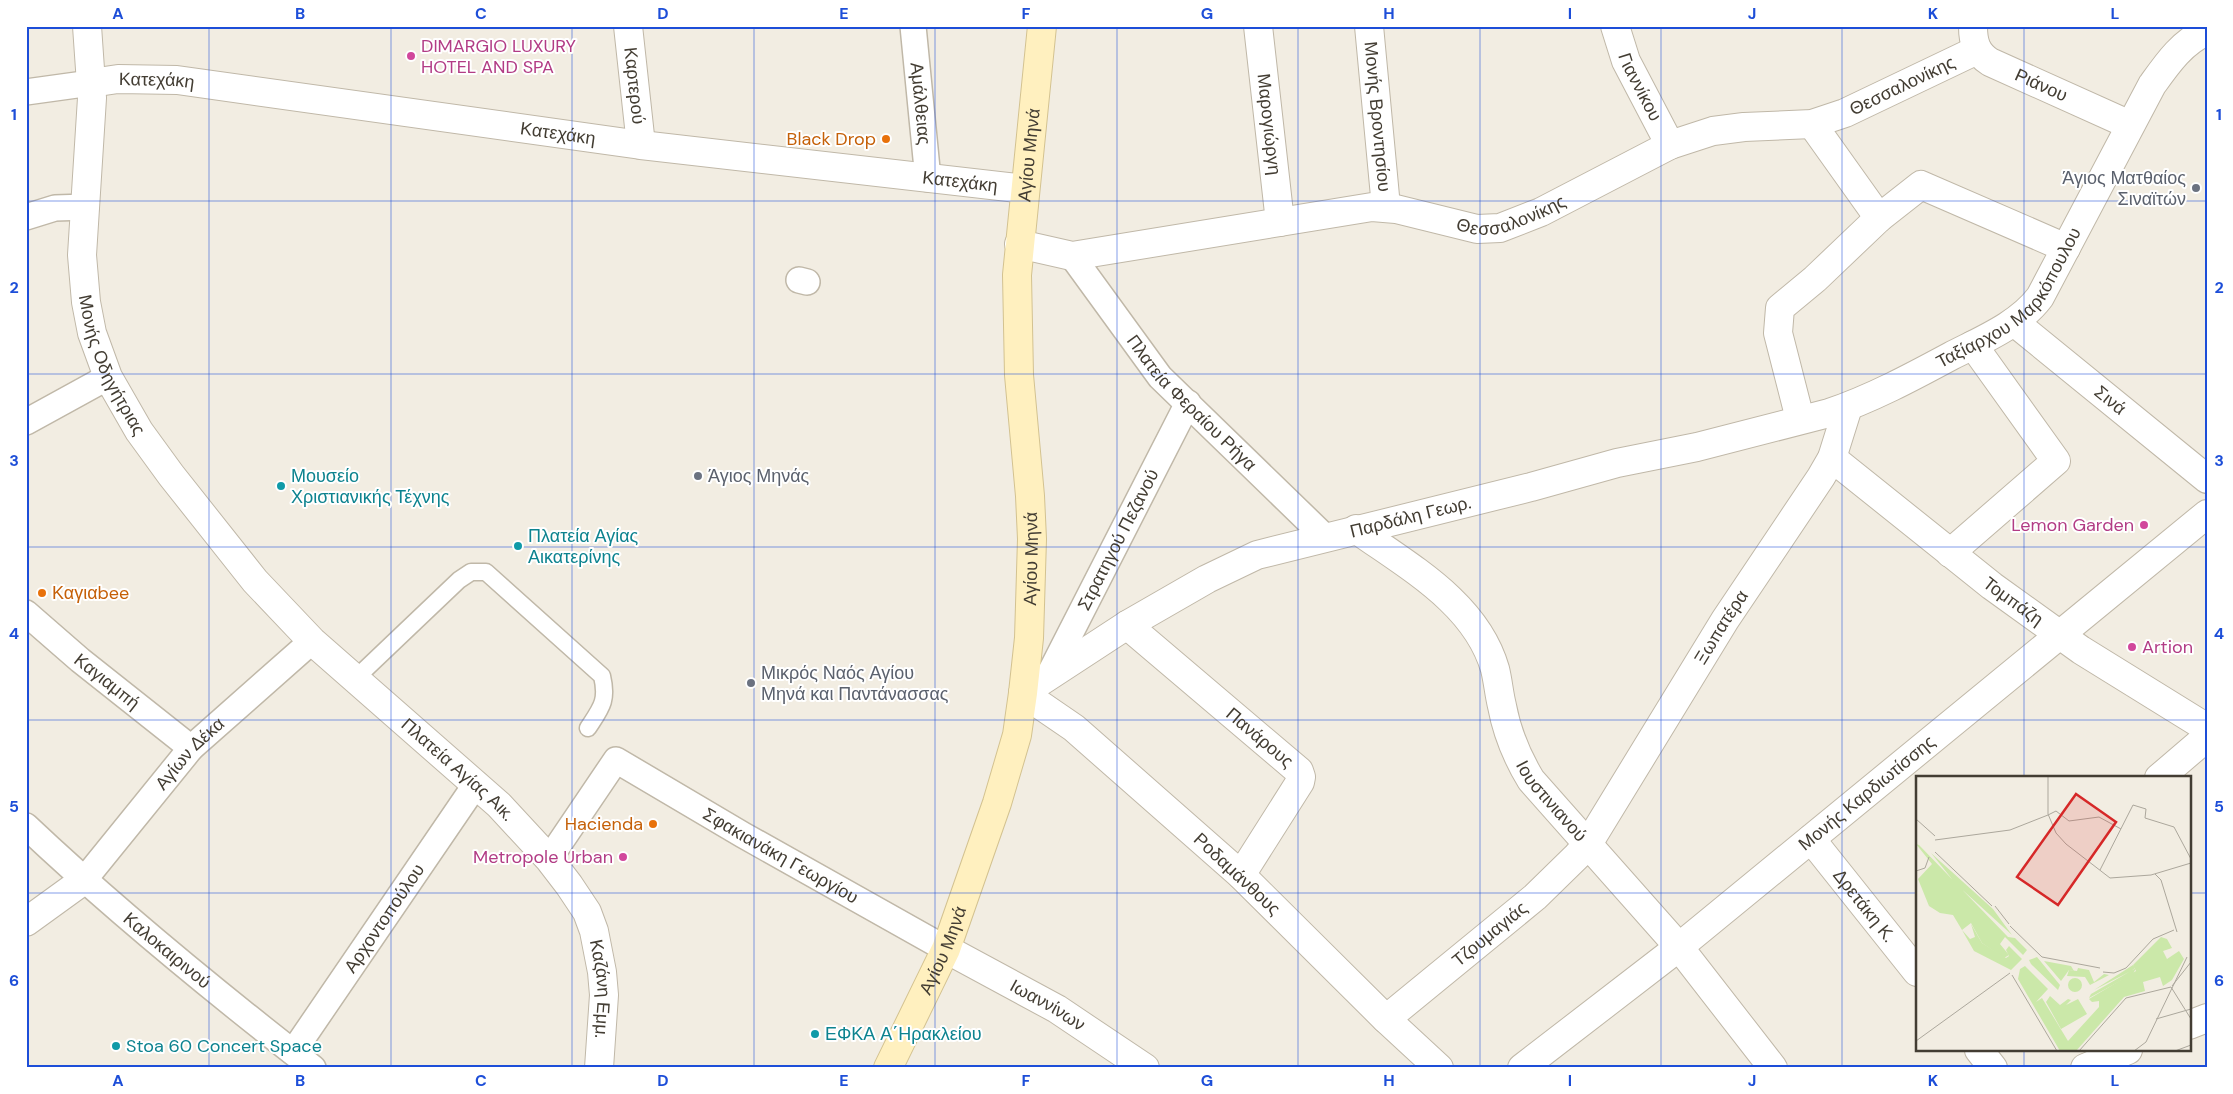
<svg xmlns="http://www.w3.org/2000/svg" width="2233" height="1094" viewBox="0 0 2233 1094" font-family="'DM Sans',sans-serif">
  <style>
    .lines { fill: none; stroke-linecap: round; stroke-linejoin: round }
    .service-casing { stroke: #c0b8a8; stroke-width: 19 }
    .pedestrian-casing { stroke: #c0b8a8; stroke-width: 28 }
    .minor-casing { stroke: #c0b8a8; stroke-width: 30 }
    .tertiary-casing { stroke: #c0b8a8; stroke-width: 30 }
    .secondary-casing { stroke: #d3c290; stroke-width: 30 }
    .service { stroke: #fff; stroke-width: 16 }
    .pedestrian { stroke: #fff; stroke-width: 25 }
    .minor { stroke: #fff; stroke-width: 28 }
    .tertiary { stroke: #fff; stroke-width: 28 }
    .secondary { stroke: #fff0bf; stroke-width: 28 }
    .grid { fill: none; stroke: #1d4ed8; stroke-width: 1; stroke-opacity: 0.55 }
    .hotel-dot { fill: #d1479c; stroke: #fff; stroke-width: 2 }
    .food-dot { fill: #e8710a; stroke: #fff; stroke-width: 2 }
    .worship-dot { fill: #6b7280; stroke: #fff; stroke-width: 2 }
    .culture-dot { fill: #0f9aa8; stroke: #fff; stroke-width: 2 }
    .labels { text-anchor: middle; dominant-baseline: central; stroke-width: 4; stroke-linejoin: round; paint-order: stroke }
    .hotel-label { font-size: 18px; fill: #b23c85; stroke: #fff; text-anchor: start }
    .street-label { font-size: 18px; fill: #433d33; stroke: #fff }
    .food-label { font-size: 18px; fill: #c56008; stroke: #fff; text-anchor: end }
    .worship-label { font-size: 18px; fill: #5b616d; stroke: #fff; text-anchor: start }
    .culture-label { font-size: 18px; fill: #0d838f; stroke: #fff; text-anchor: start }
    .inset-road { fill: none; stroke: #aca79c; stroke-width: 1 }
    .view { fill: #d62828; fill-opacity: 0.15; stroke: #d62828; stroke-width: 2.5 }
    .inset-edge { fill: none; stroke: #433d33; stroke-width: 2.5 }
    .neatline { fill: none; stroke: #1d4ed8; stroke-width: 2 }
    .grid-label { font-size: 16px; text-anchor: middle; font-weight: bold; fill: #1d4ed8 }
  </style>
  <rect width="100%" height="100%" fill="#f2ede2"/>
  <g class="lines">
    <g class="service-casing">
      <path id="service" d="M355 679 459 580 471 572H486L602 676C608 701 601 708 588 728"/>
    </g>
    <g class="pedestrian-casing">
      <g id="pedestrian">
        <path id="s1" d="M913 26 928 179"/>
        <polyline points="26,92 91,83"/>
        <polyline points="26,217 55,208 86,207"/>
        <path id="s2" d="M1072 256 1160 377 1325 537"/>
        <polyline points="799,280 807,282"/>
        <polyline points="26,422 108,377"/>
        <path id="s3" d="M26 613 80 660 191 748"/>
        <path id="s4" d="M1049 675 1188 403"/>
        <path id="s5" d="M26 826C117 912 214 991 313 1068"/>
        <path id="s6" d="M549 859 616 760 743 835 946 949"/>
        <path id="s7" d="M84 880 191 748 312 641"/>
        <path id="s8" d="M293 1052 476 784"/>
      </g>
    </g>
    <g class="minor-casing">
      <g id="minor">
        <path id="s9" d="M628 26 641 145"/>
        <path id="s10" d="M1258 26 1280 222"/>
        <path id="s11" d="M1369 26 1386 207"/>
        <path id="s12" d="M1615 26 1626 61 1670 145"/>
        <path id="s13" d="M1973 26C1973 42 1976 53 1990 62L2130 125"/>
        <path id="s14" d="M91 83 118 79 177 80 641 145 1025 189"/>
        <polyline points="1812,124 1879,218"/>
        <path id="s15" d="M1019 244 1072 256 1372 207 1396 209 1477 229 1500 228 1541 212 1670 145 1713 131 1744 127 1812 124 1845 113 1977 50"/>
        <path id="s16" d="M2014 322 2207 479"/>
        <polyline points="1800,419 1778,333 1780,308 1815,279 1879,218 1921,185 2066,248"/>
        <path id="s17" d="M1832 458 1992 586 2081 650 2207 728"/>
        <path id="s18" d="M1356 529C1409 567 1476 603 1495 669 1498 681 1499 694 1502 706 1507 733 1517 757 1531 780L1679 947 1773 1068"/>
        <polyline points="1950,553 2056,461 1973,345"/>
        <path id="s19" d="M1127 625 1299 771 1301 777 1300 782 1241 875"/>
        <polyline points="2159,778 2207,737"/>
        <path id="s20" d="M1811 839 1917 972"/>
        <polyline points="26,922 84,880"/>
        <path id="s21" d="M946 949 1057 1009 1145 1068"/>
        <path id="s22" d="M1386 1019 1535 897 1577 856 1588 844 1725 620 1821 477 1832 458 1848 407"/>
        <polyline points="2189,1025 2207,1018"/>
        <polyline points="1979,1050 1993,1068"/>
        <path id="s23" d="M1439 1068 1386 1019 1241 875 1074 728 1023 693 1127 625 1207 579 1257 555 1531 487 1617 463 1697 447 1829 413C1871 399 1912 377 1951 356 1982 340 2019 325 2040 297L2152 85C2167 64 2182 42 2207 31"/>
        <path id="s24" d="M1522 1068 1679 947 2207 514"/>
        <polyline points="2085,1068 2128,1050"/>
      </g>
    </g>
    <g class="tertiary-casing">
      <g id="tertiary">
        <path id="s25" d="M87 26 92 98 82 255 86 302 92 333 108 377 139 431 171 475 255 581 312 641 499 805 549 859 569 885 587 912 594 931 602 972 604 995 599 1068"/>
      </g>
    </g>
    <g class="secondary-casing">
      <g id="secondary">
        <path id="s26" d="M888 1068 946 949 997 803 1017 735 1023 693 1029 638 1032 539 1030 496 1019 375 1017 275 1042 26"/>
      </g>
    </g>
    <use href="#service" class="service"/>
    <use href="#pedestrian" class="pedestrian"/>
    <use href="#minor" class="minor"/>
    <use href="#tertiary" class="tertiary"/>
    <use href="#secondary" class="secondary"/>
  </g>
  <path class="grid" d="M209 26V1068M391 26V1068M572 26V1068M754 26V1068M935 26V1068M1117 26V1068M1298 26V1068M1480 26V1068M1661 26V1068M1842 26V1068M2024 26V778M26 201H2207M26 374H2207M26 547H2207M26 720H2207M26 893H1917M2189 893H2207M2024 1050V1068"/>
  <g class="hotel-dot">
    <circle cx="411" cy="56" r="5"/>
    <circle cx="2144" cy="525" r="5"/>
    <circle cx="2132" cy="647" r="5"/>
    <circle cx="623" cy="857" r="5"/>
  </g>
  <g class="food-dot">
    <circle cx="886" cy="139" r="5"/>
    <circle cx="42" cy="593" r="5"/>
    <circle cx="653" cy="824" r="5"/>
  </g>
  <g class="worship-dot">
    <circle cx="2196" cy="188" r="5"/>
    <circle cx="698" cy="476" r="5"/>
    <circle cx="751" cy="683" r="5"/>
  </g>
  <g class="culture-dot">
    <circle cx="281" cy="486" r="5"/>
    <circle cx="518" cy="546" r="5"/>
    <circle cx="815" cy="1034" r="5"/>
    <circle cx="116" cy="1046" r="5"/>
  </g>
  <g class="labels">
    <g class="hotel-label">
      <text x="421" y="46">DIMARGIO LUXURY<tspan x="421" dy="21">HOTEL AND SPA</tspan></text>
      <text x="2134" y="525" text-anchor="end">Lemon Garden</text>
      <text x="2142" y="647">Artion</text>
      <text x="613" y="857" text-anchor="end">Metropole Urban</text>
    </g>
    <g class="street-label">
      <text stroke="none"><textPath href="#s14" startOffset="66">Κατεχάκη</textPath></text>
      <text stroke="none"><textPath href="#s15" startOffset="921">Θεσσαλονίκης</textPath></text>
      <text stroke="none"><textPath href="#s13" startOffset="98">Ριάνου</textPath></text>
      <text stroke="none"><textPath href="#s9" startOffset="60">Καρτερού</textPath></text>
      <text stroke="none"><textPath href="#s12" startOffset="66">Γιαννίκου</textPath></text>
      <text stroke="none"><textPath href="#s1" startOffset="78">Αμάλθειας</textPath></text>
      <text stroke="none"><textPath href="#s11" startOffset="91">Μονής Βροντησίου</textPath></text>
      <text stroke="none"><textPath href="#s10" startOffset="99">Μαρογιώργη</textPath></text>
      <text stroke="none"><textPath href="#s14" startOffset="471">Κατεχάκη</textPath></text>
      <text stroke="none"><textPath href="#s26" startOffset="940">Αγίου Μηνά</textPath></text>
      <text stroke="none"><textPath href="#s14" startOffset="876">Κατεχάκη</textPath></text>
      <text stroke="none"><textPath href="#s15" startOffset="502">Θεσσαλονίκης</textPath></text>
      <text stroke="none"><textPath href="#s23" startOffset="1642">Ταξίαρχου Μαρκόπουλου</textPath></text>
      <text stroke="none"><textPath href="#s25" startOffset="345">Μονής Οδηγήτριας</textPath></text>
      <text stroke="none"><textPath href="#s16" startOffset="124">Σινά</textPath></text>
      <text stroke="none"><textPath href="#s2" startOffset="190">Πλατεία Φεραίου Ρήγα</textPath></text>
      <text stroke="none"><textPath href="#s23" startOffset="991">Παρδάλη Γεωρ.</textPath></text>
      <text stroke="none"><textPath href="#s4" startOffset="152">Στρατηγού Πεζανού</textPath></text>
      <text stroke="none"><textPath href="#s26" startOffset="535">Αγίου Μηνά</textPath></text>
      <text stroke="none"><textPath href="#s17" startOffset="231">Τομπάζη</textPath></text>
      <text stroke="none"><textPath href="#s22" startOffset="522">Ξωπατέρα</textPath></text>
      <text stroke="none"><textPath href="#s3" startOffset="106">Καγιαμπή</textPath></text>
      <text stroke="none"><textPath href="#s19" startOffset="174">Πανάρους</textPath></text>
      <text stroke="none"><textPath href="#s7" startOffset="165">Αγίων Δέκα</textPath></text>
      <text stroke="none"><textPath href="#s25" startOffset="884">Πλατεία Αγίας Αικ.</textPath></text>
      <text stroke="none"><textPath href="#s24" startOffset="441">Μονής Καρδιωτίσσης</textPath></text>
      <text stroke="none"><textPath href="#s18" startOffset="348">Ιουστινιανού</textPath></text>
      <text stroke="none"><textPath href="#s6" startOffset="310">Σφακιανάκη Γεωργίου</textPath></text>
      <text transform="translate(1237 874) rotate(43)">Ροδαμάνθους</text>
      <text stroke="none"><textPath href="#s20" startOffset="85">Δρετάκη Κ.</textPath></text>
      <text stroke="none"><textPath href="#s8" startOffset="162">Αρχοντοπούλου</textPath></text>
      <text stroke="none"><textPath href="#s22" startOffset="134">Τζουμαγιάς</textPath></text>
      <text stroke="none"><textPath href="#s5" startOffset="188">Καλοκαιρινού</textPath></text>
      <text stroke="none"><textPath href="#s26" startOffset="130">Αγίου Μηνά</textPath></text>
      <text stroke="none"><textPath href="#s25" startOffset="1156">Καζάνη Εμμ.</textPath></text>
      <text stroke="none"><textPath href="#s21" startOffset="116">Ιωαννίνων</textPath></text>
    </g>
    <g class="food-label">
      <text x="876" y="139">Black Drop</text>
      <text x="52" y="593" text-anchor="start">Καγιαbee</text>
      <text x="643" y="824">Hacienda</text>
    </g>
    <g class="worship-label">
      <text x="2186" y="178" text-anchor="end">Άγιος Ματθαίος<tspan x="2186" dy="21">Σιναϊτών</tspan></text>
      <text x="708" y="476">Άγιος Μηνάς</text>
      <text x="761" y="673">Μικρός Ναός Αγίου<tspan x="761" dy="21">Μηνά και Παντάνασσας</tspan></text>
    </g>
    <g class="culture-label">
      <text x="291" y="476">Μουσείο<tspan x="291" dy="21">Χριστιανικής Τέχνης</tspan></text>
      <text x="528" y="536">Πλατεία Αγίας<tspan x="528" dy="21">Αικατερίνης</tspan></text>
      <text x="825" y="1034">ΕΦΚΑ Α΄Ηρακλείου</text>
      <text x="126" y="1046">Stoa 60 Concert Space</text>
    </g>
  </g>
  <g transform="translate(1916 776)">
    <rect width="275" height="275" fill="#f2ede2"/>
    <path d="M0 68 3 69 92 161 99 162 111 174 107 179 89 161 84 168 93 179 88 182 66 167 55 147 46 154 37 139 24 137 13 130 2 103 16 88ZM15 77 77 133 96 159 40 108ZM121 181 144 209 142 214 115 188 113 184ZM217 189 219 192 215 195 178 214ZM162 192 173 194 178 206 188 198 193 199 174 209 169 201 151 200 153 194 161 195ZM220 192 217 198 173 222 175 218ZM134 220 144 229 152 223 155 224 150 229 162 223 171 238 145 253 130 226Z" fill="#cbe8a9"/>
    <path d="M55 148 66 167 90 182 93 180 90 174 93 170 106 183 95 194 58 175 46 154 54 163 59 161ZM245 161 251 163 256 172 247 175 251 183 263 175 268 183 256 204 247 210 244 201 227 206 229 215 208 221 160 275H144L102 203 104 193 109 190 132 213 120 226 126 222 152 265 183 231V225L176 226 173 223 220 195 217 189ZM128 185 155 190 158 195 153 194 145 205ZM152 209a7 7 0 1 1 14 0a7 7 0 1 1-14 0Z" fill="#cbe8a9"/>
    <path class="inset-road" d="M132 0V38L140 57 150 68 194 102 235 99 275 87M132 39 140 35 153 45 183 41 205 53M0 43 19 60M19 64 94 54 132 39M19 76 76 130M184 94 217 29 230 33 229 42 258 51 275 83M0 95 9 92 13 81M239 98 245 104 261 156M79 130 93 148M94 150 126 181 184 192M187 196 198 197 210 192 237 163 258 154M96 199 141 275M256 210 275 186M255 211 275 243M240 243 275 233M0 265 94 197M163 275 210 222 255 211M218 275 230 266 271 181M259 275 275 269"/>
    <path class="view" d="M160 18 200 46 142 129 101 101Z"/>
    <rect width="275" height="275" class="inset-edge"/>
  </g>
  <rect width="2233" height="1094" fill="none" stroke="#ffffff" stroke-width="55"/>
  <rect x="28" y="28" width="2178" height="1038" class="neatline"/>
  <g class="grid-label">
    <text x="118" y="19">A</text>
    <text x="300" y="19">B</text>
    <text x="481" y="19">C</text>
    <text x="663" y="19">D</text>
    <text x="844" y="19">E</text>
    <text x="1026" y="19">F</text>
    <text x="1207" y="19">G</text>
    <text x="1389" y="19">H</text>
    <text x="1570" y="19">I</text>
    <text x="1752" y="19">J</text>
    <text x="1933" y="19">K</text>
    <text x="2115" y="19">L</text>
    <text x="14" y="120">1</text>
    <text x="2219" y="120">1</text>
    <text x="14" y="293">2</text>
    <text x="2219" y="293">2</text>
    <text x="14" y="466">3</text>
    <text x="2219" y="466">3</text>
    <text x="14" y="639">4</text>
    <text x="2219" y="639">4</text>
    <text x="14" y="812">5</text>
    <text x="2219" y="812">5</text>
    <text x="14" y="986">6</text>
    <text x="2219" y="986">6</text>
    <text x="118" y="1086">A</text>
    <text x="300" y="1086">B</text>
    <text x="481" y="1086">C</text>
    <text x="663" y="1086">D</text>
    <text x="844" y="1086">E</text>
    <text x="1026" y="1086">F</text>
    <text x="1207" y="1086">G</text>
    <text x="1389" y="1086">H</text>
    <text x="1570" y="1086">I</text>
    <text x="1752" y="1086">J</text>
    <text x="1933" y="1086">K</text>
    <text x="2115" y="1086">L</text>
  </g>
</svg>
